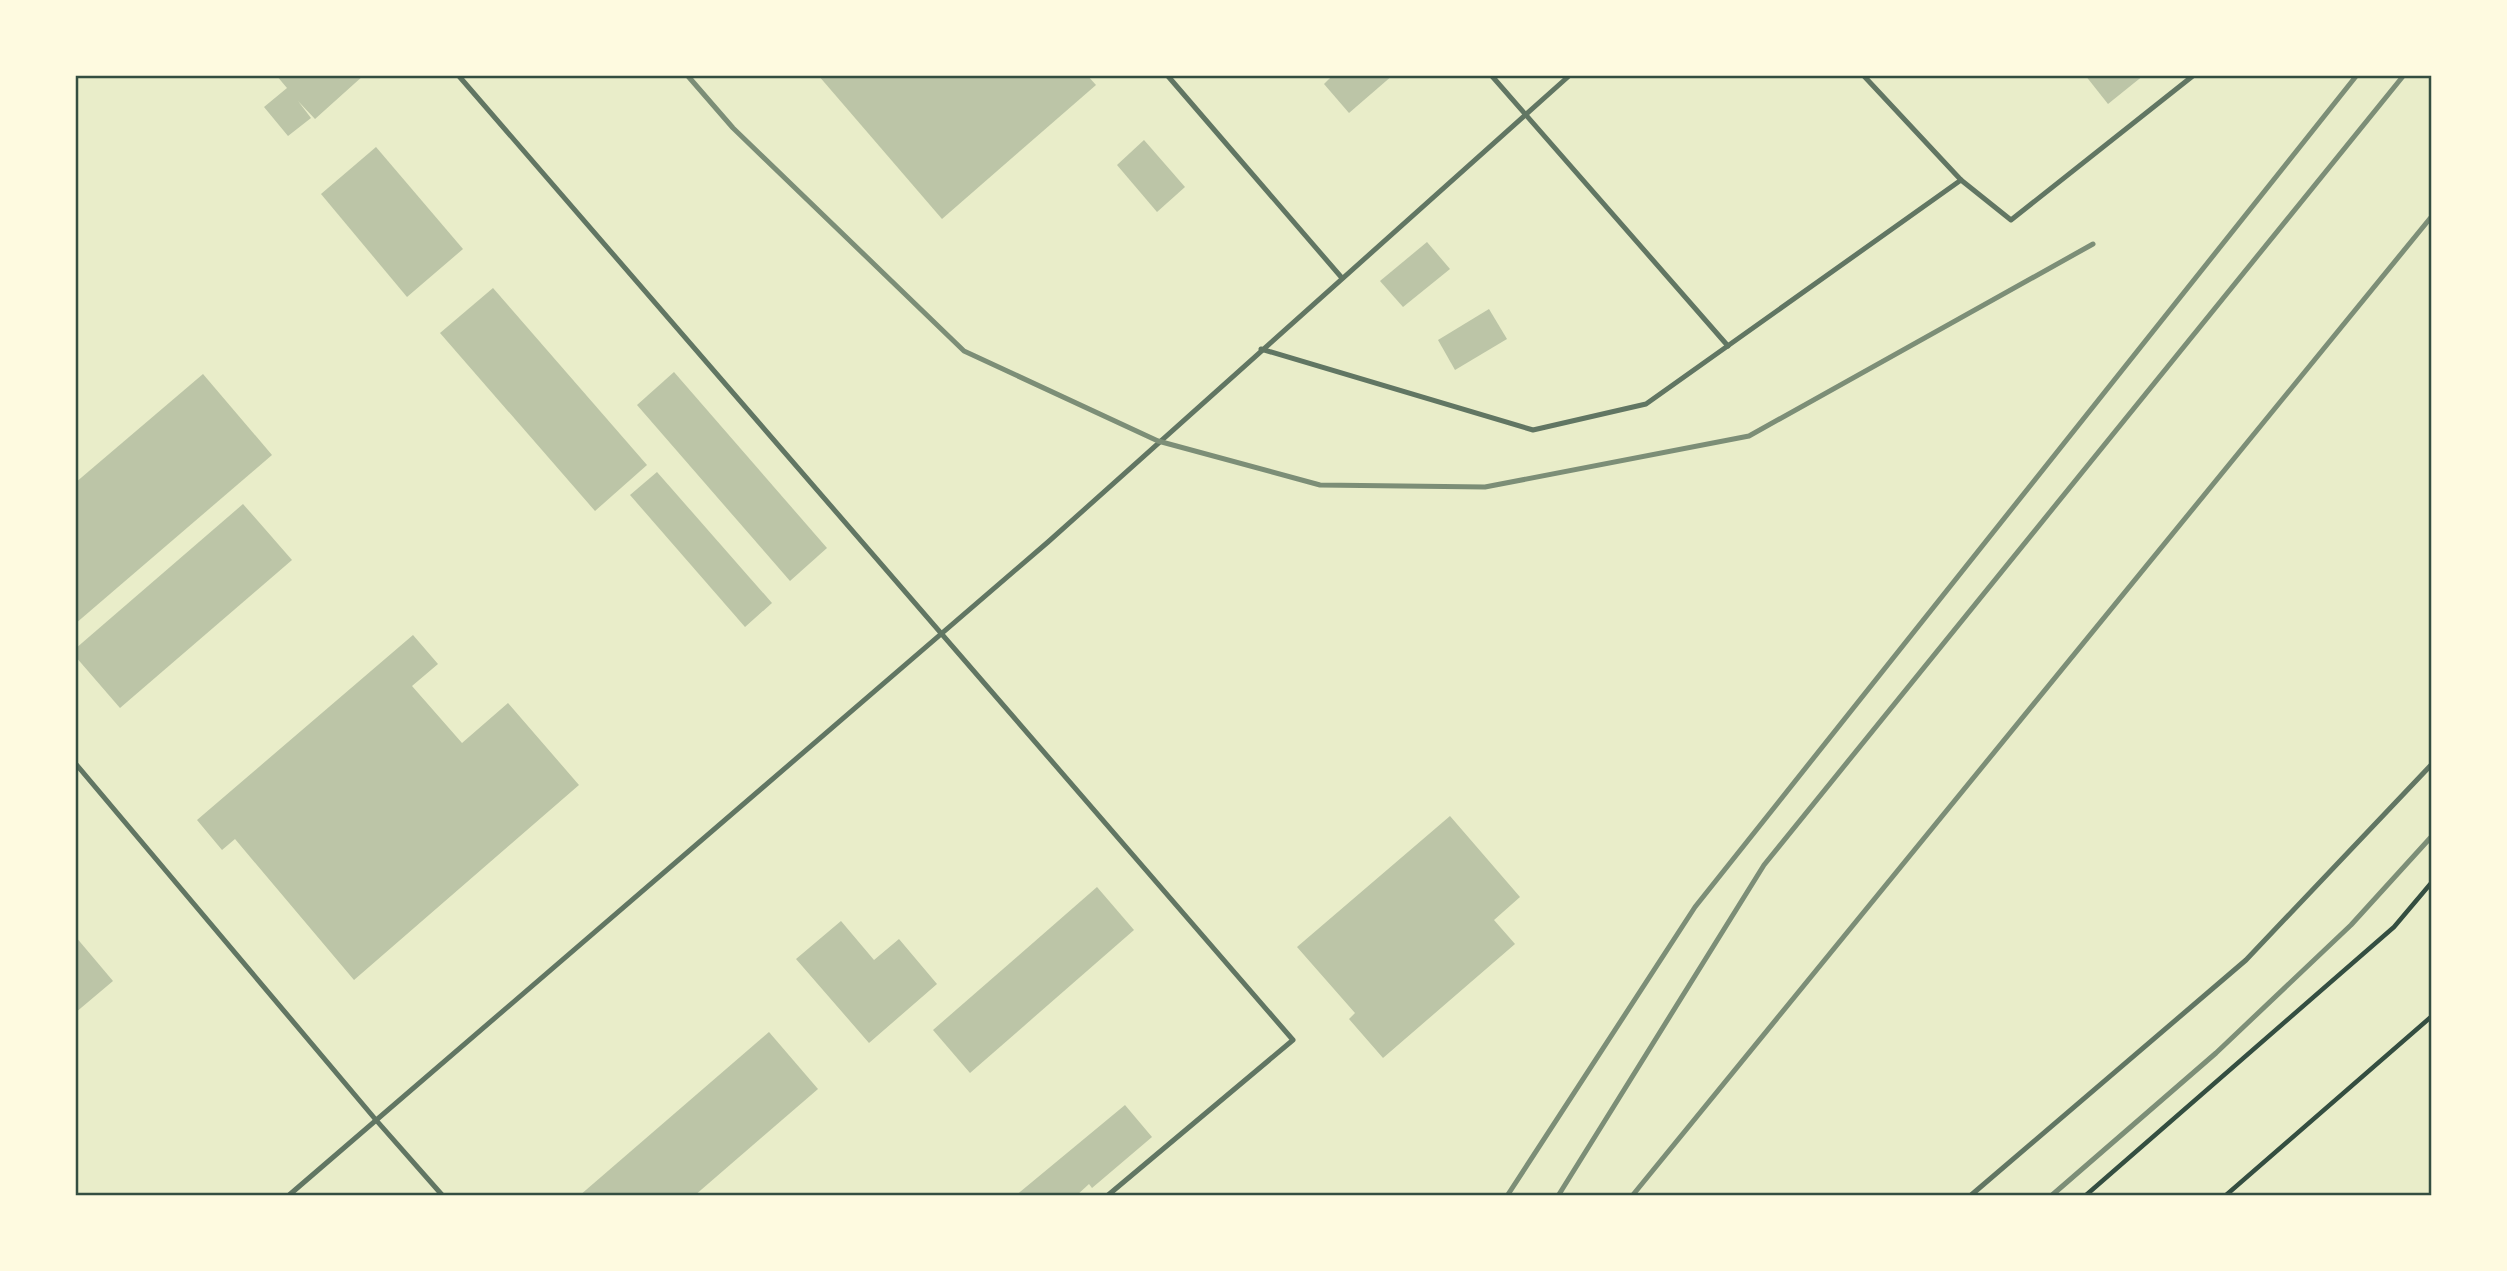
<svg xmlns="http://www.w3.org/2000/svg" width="2507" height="1271" viewBox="0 0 2507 1271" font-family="'Playfair Display',serif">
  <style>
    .building { fill: #bcc5a7 }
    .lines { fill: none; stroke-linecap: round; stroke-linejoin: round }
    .path { stroke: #344e41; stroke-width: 4.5 }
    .service { stroke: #617663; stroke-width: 5 }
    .rail { stroke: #7c8e77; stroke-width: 5 }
    .neatline { fill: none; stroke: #344e41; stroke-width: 2.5 }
  </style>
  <rect width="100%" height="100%" fill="#e9edc9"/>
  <g class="building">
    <polygon points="276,75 364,75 315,119 298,101 311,118 288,136 264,107 287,88"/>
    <polygon points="818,75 1087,75 1096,85 942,219"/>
    <polygon points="1333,75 1393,75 1349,113 1324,84"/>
    <polygon points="2085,75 2144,75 2108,104"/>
    <polygon points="1144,140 1185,187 1157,212 1117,165"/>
    <polygon points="376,147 463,249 407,297 321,194"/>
    <polygon points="1427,242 1450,269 1403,307 1380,281"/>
    <polygon points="493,288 647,465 595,511 440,333"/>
    <polygon points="1489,309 1507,339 1455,370 1438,340"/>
    <polygon points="674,372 827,548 790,581 637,405"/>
    <polygon points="203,374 272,455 75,624 75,483"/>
    <polygon points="657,472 772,603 745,627 630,495"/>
    <polygon points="243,504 292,560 120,708 75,656 75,649"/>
    <polygon points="413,635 438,664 412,686 462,743 508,703 579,785 354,980 235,839 222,850 197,820"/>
    <polygon points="1450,816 1520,897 1494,920 1515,944 1383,1058 1349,1019 1355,1013 1297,947"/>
    <polygon points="1097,887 1134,930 970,1073 933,1030"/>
    <polygon points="841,921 874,960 899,939 937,984 869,1043 796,959"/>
    <polygon points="75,936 113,981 75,1013"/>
    <polygon points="769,1032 818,1089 694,1196 579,1196"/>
    <polygon points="1125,1105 1152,1137 1092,1188 1089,1184 1076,1196 1015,1196"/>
  </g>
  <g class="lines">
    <g class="path">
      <polyline points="2085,1196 2394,927 2432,882"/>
      <polyline points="2225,1196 2432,1016"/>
    </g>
    <g class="service">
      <polyline points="458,75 1293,1040 1107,1196"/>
      <polyline points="1167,75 1342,278"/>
      <polyline points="1491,75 1728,346"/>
      <polyline points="1863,75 1961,180 2011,220 2194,75"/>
      <polyline points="1261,349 1533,430 1646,404 1961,180"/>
      <polyline points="75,763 376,1120 443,1196"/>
      <polyline points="288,1196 1048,542 1570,75"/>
      <polyline points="1970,1196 2246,960 2432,764"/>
    </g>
    <g class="rail">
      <polyline points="687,75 733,128 964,351 1158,441 1320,485 1485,487 1749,436 2093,244"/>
      <polyline points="1507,1196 1695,907 2357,75"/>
      <polyline points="1558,1196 1764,865 2404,75"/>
      <polyline points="1632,1196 2432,216"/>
      <polyline points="2051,1196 2216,1053 2351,925 2432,836"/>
    </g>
  </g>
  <rect width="2507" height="1271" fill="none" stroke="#fefae0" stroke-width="154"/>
  <rect x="77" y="77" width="2353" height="1117" class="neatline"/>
</svg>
